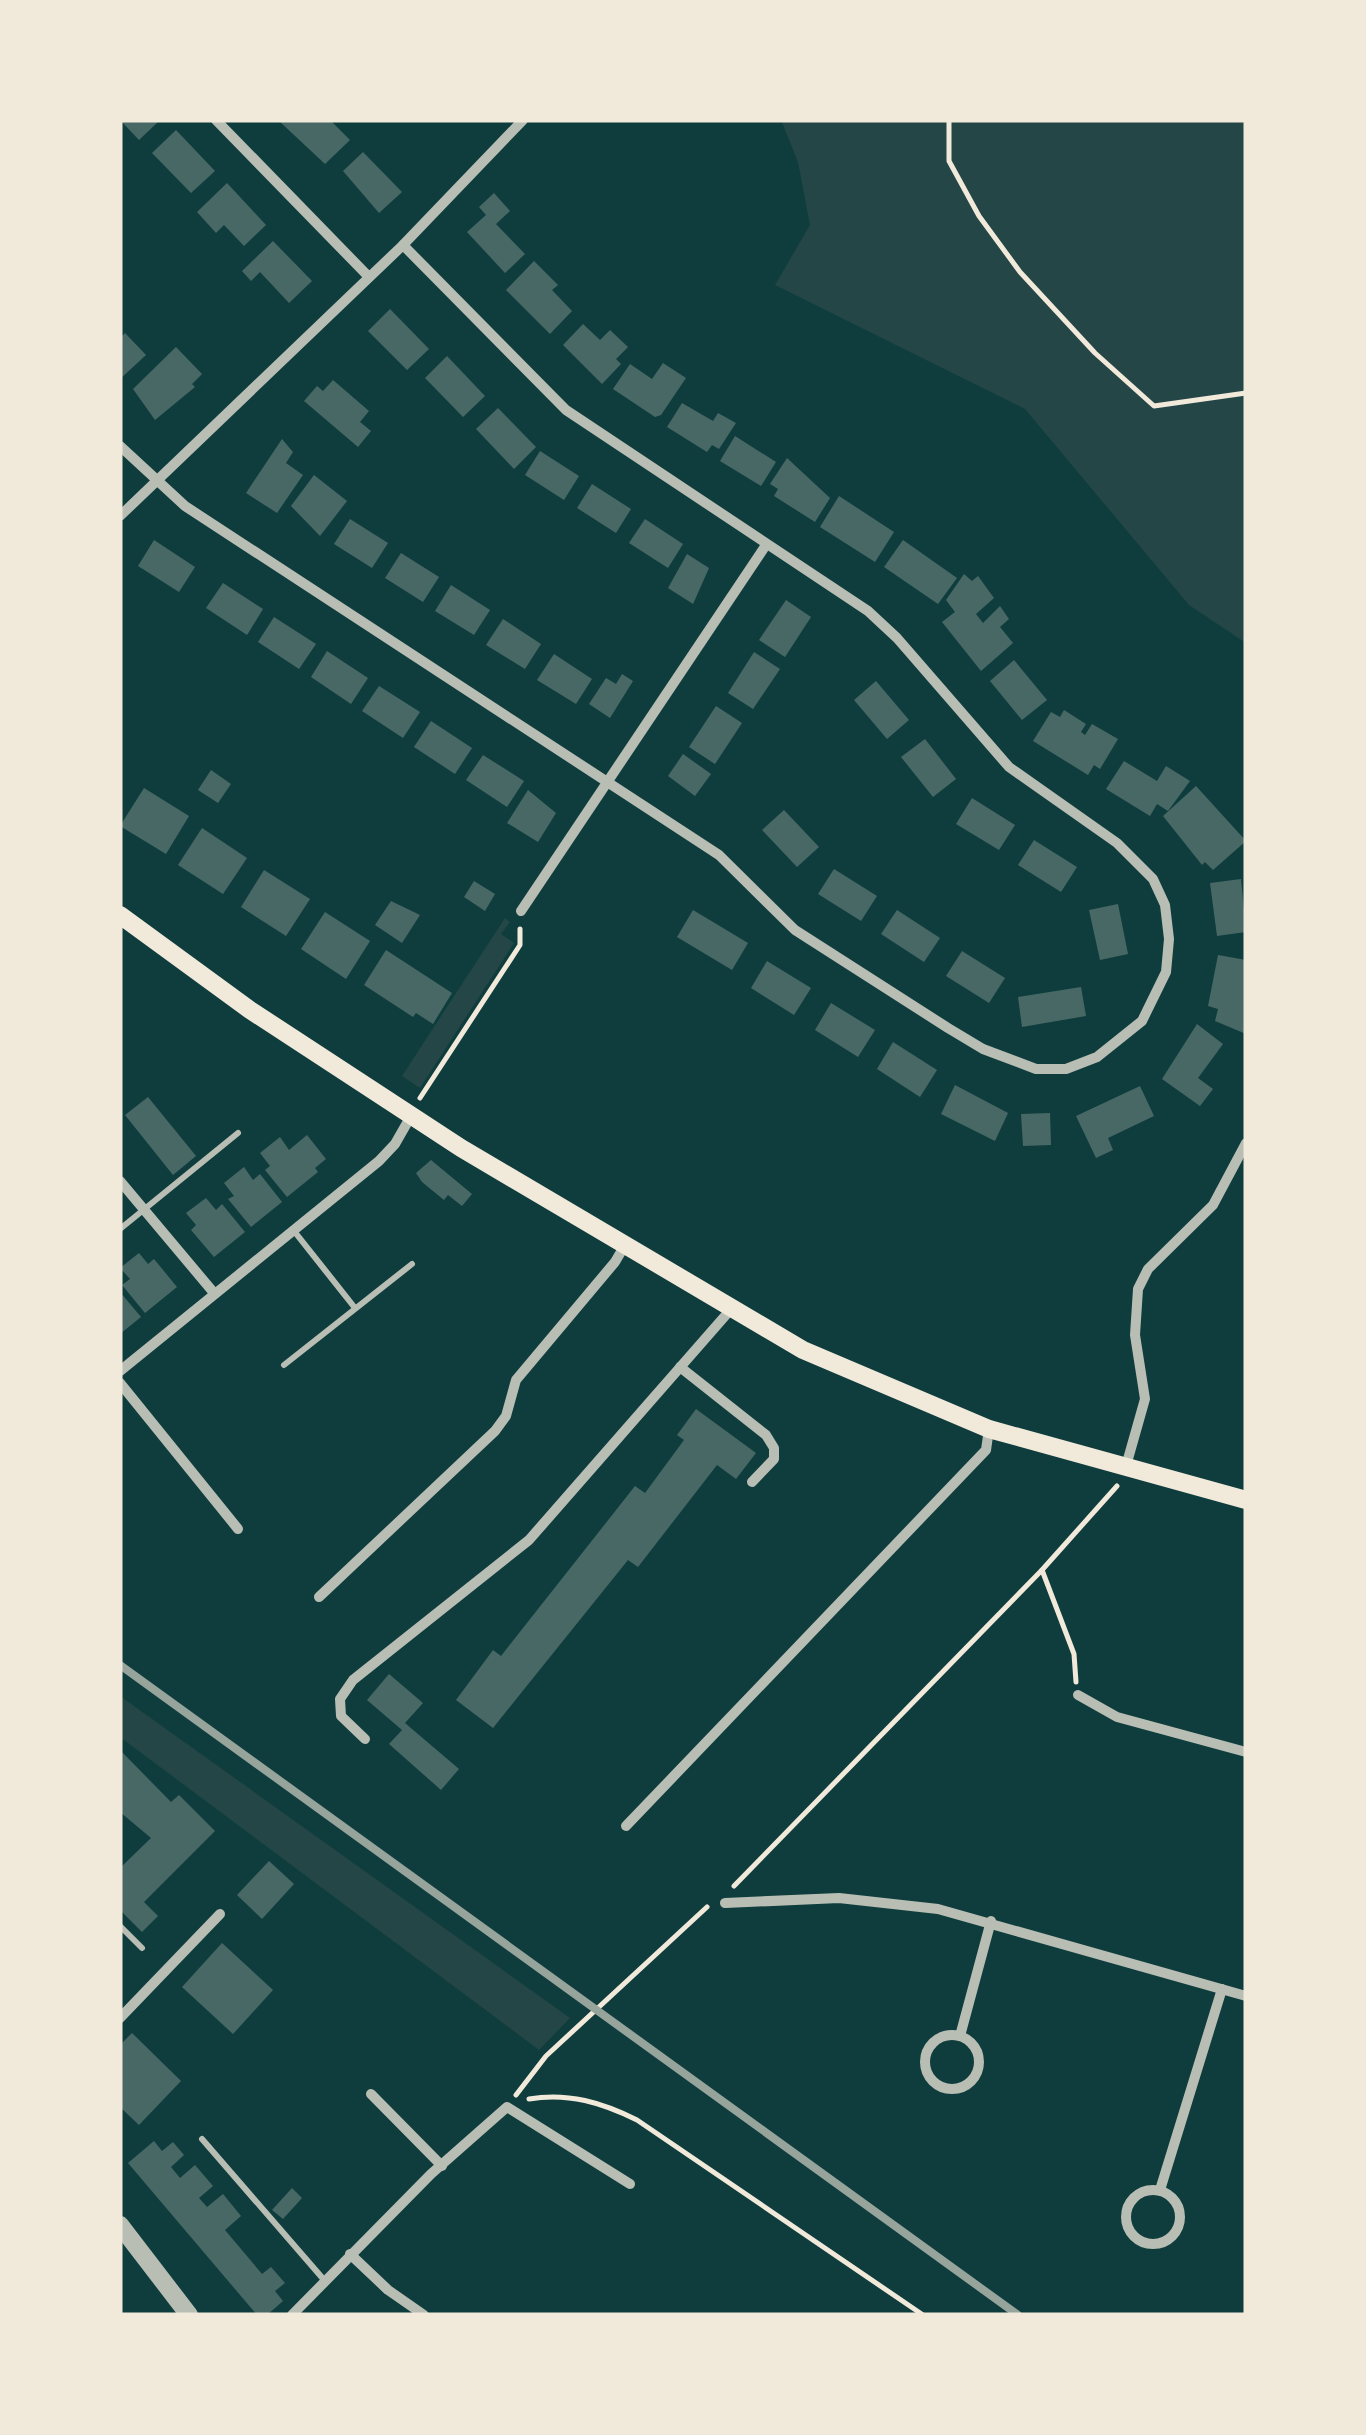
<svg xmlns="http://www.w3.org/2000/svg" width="1366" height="2435" viewBox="0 0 1366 2435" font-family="'Exo 2',sans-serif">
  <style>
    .green { fill: #244646 }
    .building { fill: #486865 }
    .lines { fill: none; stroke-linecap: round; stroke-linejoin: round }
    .path { stroke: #f1e9da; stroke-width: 5 }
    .service { stroke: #b8beb3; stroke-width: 6 }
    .minor { stroke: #b8beb3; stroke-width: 10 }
    .tertiary { stroke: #b8beb3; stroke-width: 18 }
    .secondary { stroke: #f1e9da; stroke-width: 18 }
    .rail { stroke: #97a49c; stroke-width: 8 }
  </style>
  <rect width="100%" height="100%" fill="#0f3d3e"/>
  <g class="green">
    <polygon points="781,120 1246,120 1246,643 1189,605 1025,409 775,285 810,225 798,162"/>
    <polygon points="505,918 510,922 501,934 514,943 420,1088 402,1076"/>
    <polygon points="120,1696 570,2018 539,2050 120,1737"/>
  </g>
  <g class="building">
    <polygon points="120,120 160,120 139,140"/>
    <polygon points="278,120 330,120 350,140 325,164"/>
    <polygon points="176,130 215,171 191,193 152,153"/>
    <polygon points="363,152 402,192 379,213 343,171"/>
    <polygon points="227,183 266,225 244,246 224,225 216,233 197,212"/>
    <polygon points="494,193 510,211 496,224 525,254 505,273 467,232 486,215 479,207"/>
    <polygon points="273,241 312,281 289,303 260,272 251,281 242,271"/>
    <polygon points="534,261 558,285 552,290 572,311 550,334 506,290"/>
    <polygon points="390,309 429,349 407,370 368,331"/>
    <polygon points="583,324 600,340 610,330 628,347 616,359 621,364 602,384 563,345"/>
    <polygon points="125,333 146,355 120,379 120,338"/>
    <polygon points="176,347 202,374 192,384 195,387 155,420 133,389"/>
    <polygon points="447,356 485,396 463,417 425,378"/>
    <polygon points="663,363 686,378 661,415 655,417 613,389 630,364 652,379"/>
    <polygon points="333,380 369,411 360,422 371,431 358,447 304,401 317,386 323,391"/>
    <polygon points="682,403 713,421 718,413 736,423 719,449 712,445 707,452 667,427"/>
    <polygon points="498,408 536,447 514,469 476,429"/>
    <polygon points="735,436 776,462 761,486 720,461"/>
    <polygon points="282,439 293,452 286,463 303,475 277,513 246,493"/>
    <polygon points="540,451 579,476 564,500 525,475"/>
    <polygon points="787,458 830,498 815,522 774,496 778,489 770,484"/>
    <polygon points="314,475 347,501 320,536 291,506"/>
    <polygon points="592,484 631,509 616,533 577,508"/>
    <polygon points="839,496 894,532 875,562 820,527"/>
    <polygon points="350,519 388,543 372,568 334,544"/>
    <polygon points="645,519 683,544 668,568 629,543"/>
    <polygon points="154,540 195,567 179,592 138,566"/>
    <polygon points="903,540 957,578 938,604 884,567"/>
    <polygon points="401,553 439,577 423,602 385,578"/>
    <polygon points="687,554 709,568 693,604 668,588"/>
    <polygon points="964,574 972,581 978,576 994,598 976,614 983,623 1000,606 1009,619 1000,627 1013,643 981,671 942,622 955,612 946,600"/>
    <polygon points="223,583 263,609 247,635 206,608"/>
    <polygon points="451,585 490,610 474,635 435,611"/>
    <polygon points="786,600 811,617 785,657 759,640"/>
    <polygon points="274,617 316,644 299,669 258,642"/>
    <polygon points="503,619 541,644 525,669 486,645"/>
    <polygon points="327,651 368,678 351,704 311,677"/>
    <polygon points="754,652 780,669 753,709 728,693"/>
    <polygon points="554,654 592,679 576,704 537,680"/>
    <polygon points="1014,660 1047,700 1022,720 990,681"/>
    <polygon points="622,674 633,681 610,718 589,704 606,678 616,684"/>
    <polygon points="876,681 909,720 887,739 854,700"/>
    <polygon points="379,686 420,712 403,738 362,711"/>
    <polygon points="716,706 742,723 715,764 689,747"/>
    <polygon points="1064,710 1086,724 1081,732 1085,735 1092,724 1118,739 1100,769 1094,765 1088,775 1033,741 1051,712 1060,717"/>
    <polygon points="431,721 472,748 455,774 414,747"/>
    <polygon points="925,739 956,779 933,797 901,757"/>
    <polygon points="683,754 711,774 695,796 668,776"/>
    <polygon points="483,755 524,781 507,807 466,780"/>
    <polygon points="1124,761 1157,781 1166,766 1190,781 1168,811 1157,804 1150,816 1106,789"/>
    <polygon points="211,770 231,784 218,803 198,790"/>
    <polygon points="1196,786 1246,841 1213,870 1205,862 1202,865 1163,816"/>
    <polygon points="144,788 189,816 166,854 120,826"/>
    <polygon points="528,790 556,813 538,842 507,823"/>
    <polygon points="972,798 1015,825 999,850 956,824"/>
    <polygon points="784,810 819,847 797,867 762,830"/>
    <polygon points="202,828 247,858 223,894 178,865"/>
    <polygon points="1034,840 1077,867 1061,892 1018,865"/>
    <polygon points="834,869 877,896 861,921 818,894"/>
    <polygon points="264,870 310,899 286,936 241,907"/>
    <polygon points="1241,879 1246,932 1217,936 1210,883"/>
    <polygon points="474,881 495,894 485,911 464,897"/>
    <polygon points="391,901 420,915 402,943 375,925"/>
    <polygon points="1118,904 1128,954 1100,960 1089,910"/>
    <polygon points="693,910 748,943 732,970 677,937"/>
    <polygon points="897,910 940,938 924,962 881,934"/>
    <polygon points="325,912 370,941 346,979 301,949"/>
    <polygon points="386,950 452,993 433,1024 416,1013 413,1017 364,985"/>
    <polygon points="962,951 1005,978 989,1003 946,976"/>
    <polygon points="1218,955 1246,960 1246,1034 1215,1021 1218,1009 1208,1006"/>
    <polygon points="767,961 811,988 794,1015 751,988"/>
    <polygon points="1081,987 1086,1016 1022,1027 1018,997"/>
    <polygon points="831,1003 875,1030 858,1057 815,1030"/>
    <polygon points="1197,1024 1223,1044 1198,1078 1213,1089 1200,1106 1162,1079"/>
    <polygon points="893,1042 937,1070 920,1097 877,1069"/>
    <polygon points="955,1085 1008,1113 995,1141 941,1114"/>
    <polygon points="1140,1086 1154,1116 1108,1138 1113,1150 1096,1158 1076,1116"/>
    <polygon points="148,1097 196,1156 173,1175 125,1115"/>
    <polygon points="1050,1113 1051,1145 1023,1146 1021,1114"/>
    <polygon points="307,1135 326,1159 315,1168 318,1172 287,1197 265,1170 270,1166 260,1153 280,1137 289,1150"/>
    <polygon points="431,1160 472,1194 462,1206 448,1195 444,1200 422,1182 416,1173"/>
    <polygon points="244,1167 253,1180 260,1174 282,1202 251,1227 228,1199 234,1196 224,1183"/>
    <polygon points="206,1198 216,1210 222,1204 245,1232 214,1257 191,1230 196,1225 186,1213"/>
    <polygon points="139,1253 148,1264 154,1259 177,1287 145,1313 122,1285 130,1279 120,1268"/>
    <polygon points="120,1292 141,1317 120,1334"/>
    <polygon points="696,1409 756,1453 736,1479 717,1465 638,1567 628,1560 493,1728 456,1700 493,1650 501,1656 635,1486 645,1493 684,1440 677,1435"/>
    <polygon points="389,1674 423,1703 405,1723 459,1769 441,1790 389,1744 402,1730 367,1700"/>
    <polygon points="120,1750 171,1802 179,1795 215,1831 144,1902 158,1916 142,1932 120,1910 120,1868 151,1838 120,1812"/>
    <polygon points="269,1861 294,1884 262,1919 237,1895"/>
    <polygon points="222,1943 273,1990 233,2034 182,1987"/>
    <polygon points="132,2033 181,2081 139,2125 120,2107 120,2045"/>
    <polygon points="154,2141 162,2151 173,2142 184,2155 171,2167 180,2178 195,2165 213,2186 199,2198 207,2207 223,2194 241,2216 225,2230 262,2274 271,2267 285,2283 275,2291 283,2301 267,2315 257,2315 128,2163"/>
    <polygon points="292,2188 302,2198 283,2219 272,2210"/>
  </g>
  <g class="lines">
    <g class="path">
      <polyline points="949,120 949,161 979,216 1020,272 1095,353 1154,406 1246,393"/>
      <polyline points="420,1098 520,945 520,929"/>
      <polyline points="1042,1570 1074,1654 1076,1682"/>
      <polyline points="734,1886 1042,1570 1117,1486"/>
      <polyline points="516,2095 546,2056 707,1907"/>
      <path d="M529 2099C568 2092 603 2103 637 2120L923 2315"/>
    </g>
    <g class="service">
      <polyline points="120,1229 238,1133"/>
      <polyline points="294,1231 355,1308"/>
      <polyline points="284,1365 412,1264"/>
      <polyline points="120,1926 142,1948"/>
      <polyline points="202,2139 325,2281"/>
    </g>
    <g class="minor">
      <polyline points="216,120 367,275"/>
      <polyline points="120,446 185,506 719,855 795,930 948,1028 983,1049 1036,1069 1066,1069 1097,1057 1142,1021 1166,972 1169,939 1165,905 1153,879 1117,843 1009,767 897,638 868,611 566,410 403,245"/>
      <polyline points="120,516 403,245 523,120"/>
      <polyline points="521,911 766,545"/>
      <polyline points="120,1181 214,1293"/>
      <polyline points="680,1367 766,1435 774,1448 774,1459 752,1482"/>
      <polyline points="120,1371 379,1161 395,1144 411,1116"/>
      <polyline points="120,1383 238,1529"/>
      <polyline points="1126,1466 1145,1399 1135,1335 1138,1289 1148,1269 1213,1205 1246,1143"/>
      <polyline points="319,1597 495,1431 506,1416 516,1380 615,1262 625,1245"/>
      <polyline points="1078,1695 1117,1717 1246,1752"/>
      <polyline points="365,1739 341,1716 340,1699 353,1680 529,1540 732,1308"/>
      <polyline points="626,1826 986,1450 989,1429"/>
      <polyline points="725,1903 839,1898 938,1909 1246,1996"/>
      <polyline points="120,2018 220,1914"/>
      <circle cx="952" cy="2062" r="27"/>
      <polyline points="960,2036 991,1921"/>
      <polyline points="371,2094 442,2166"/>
      <circle cx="1153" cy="2217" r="27"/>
      <polyline points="1160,2190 1222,1989"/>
      <polyline points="350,2254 388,2290 424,2315"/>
      <polyline points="292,2315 431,2174 507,2107 630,2184"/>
    </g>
    <polyline class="tertiary" points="120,2225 189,2315"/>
    <polyline class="secondary" points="120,915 250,1010 461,1148 803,1350 989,1429 1246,1500"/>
    <polyline class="rail" points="120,1665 1018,2315"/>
  </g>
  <rect width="1366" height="2435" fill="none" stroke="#f1e9da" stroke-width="245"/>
</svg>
